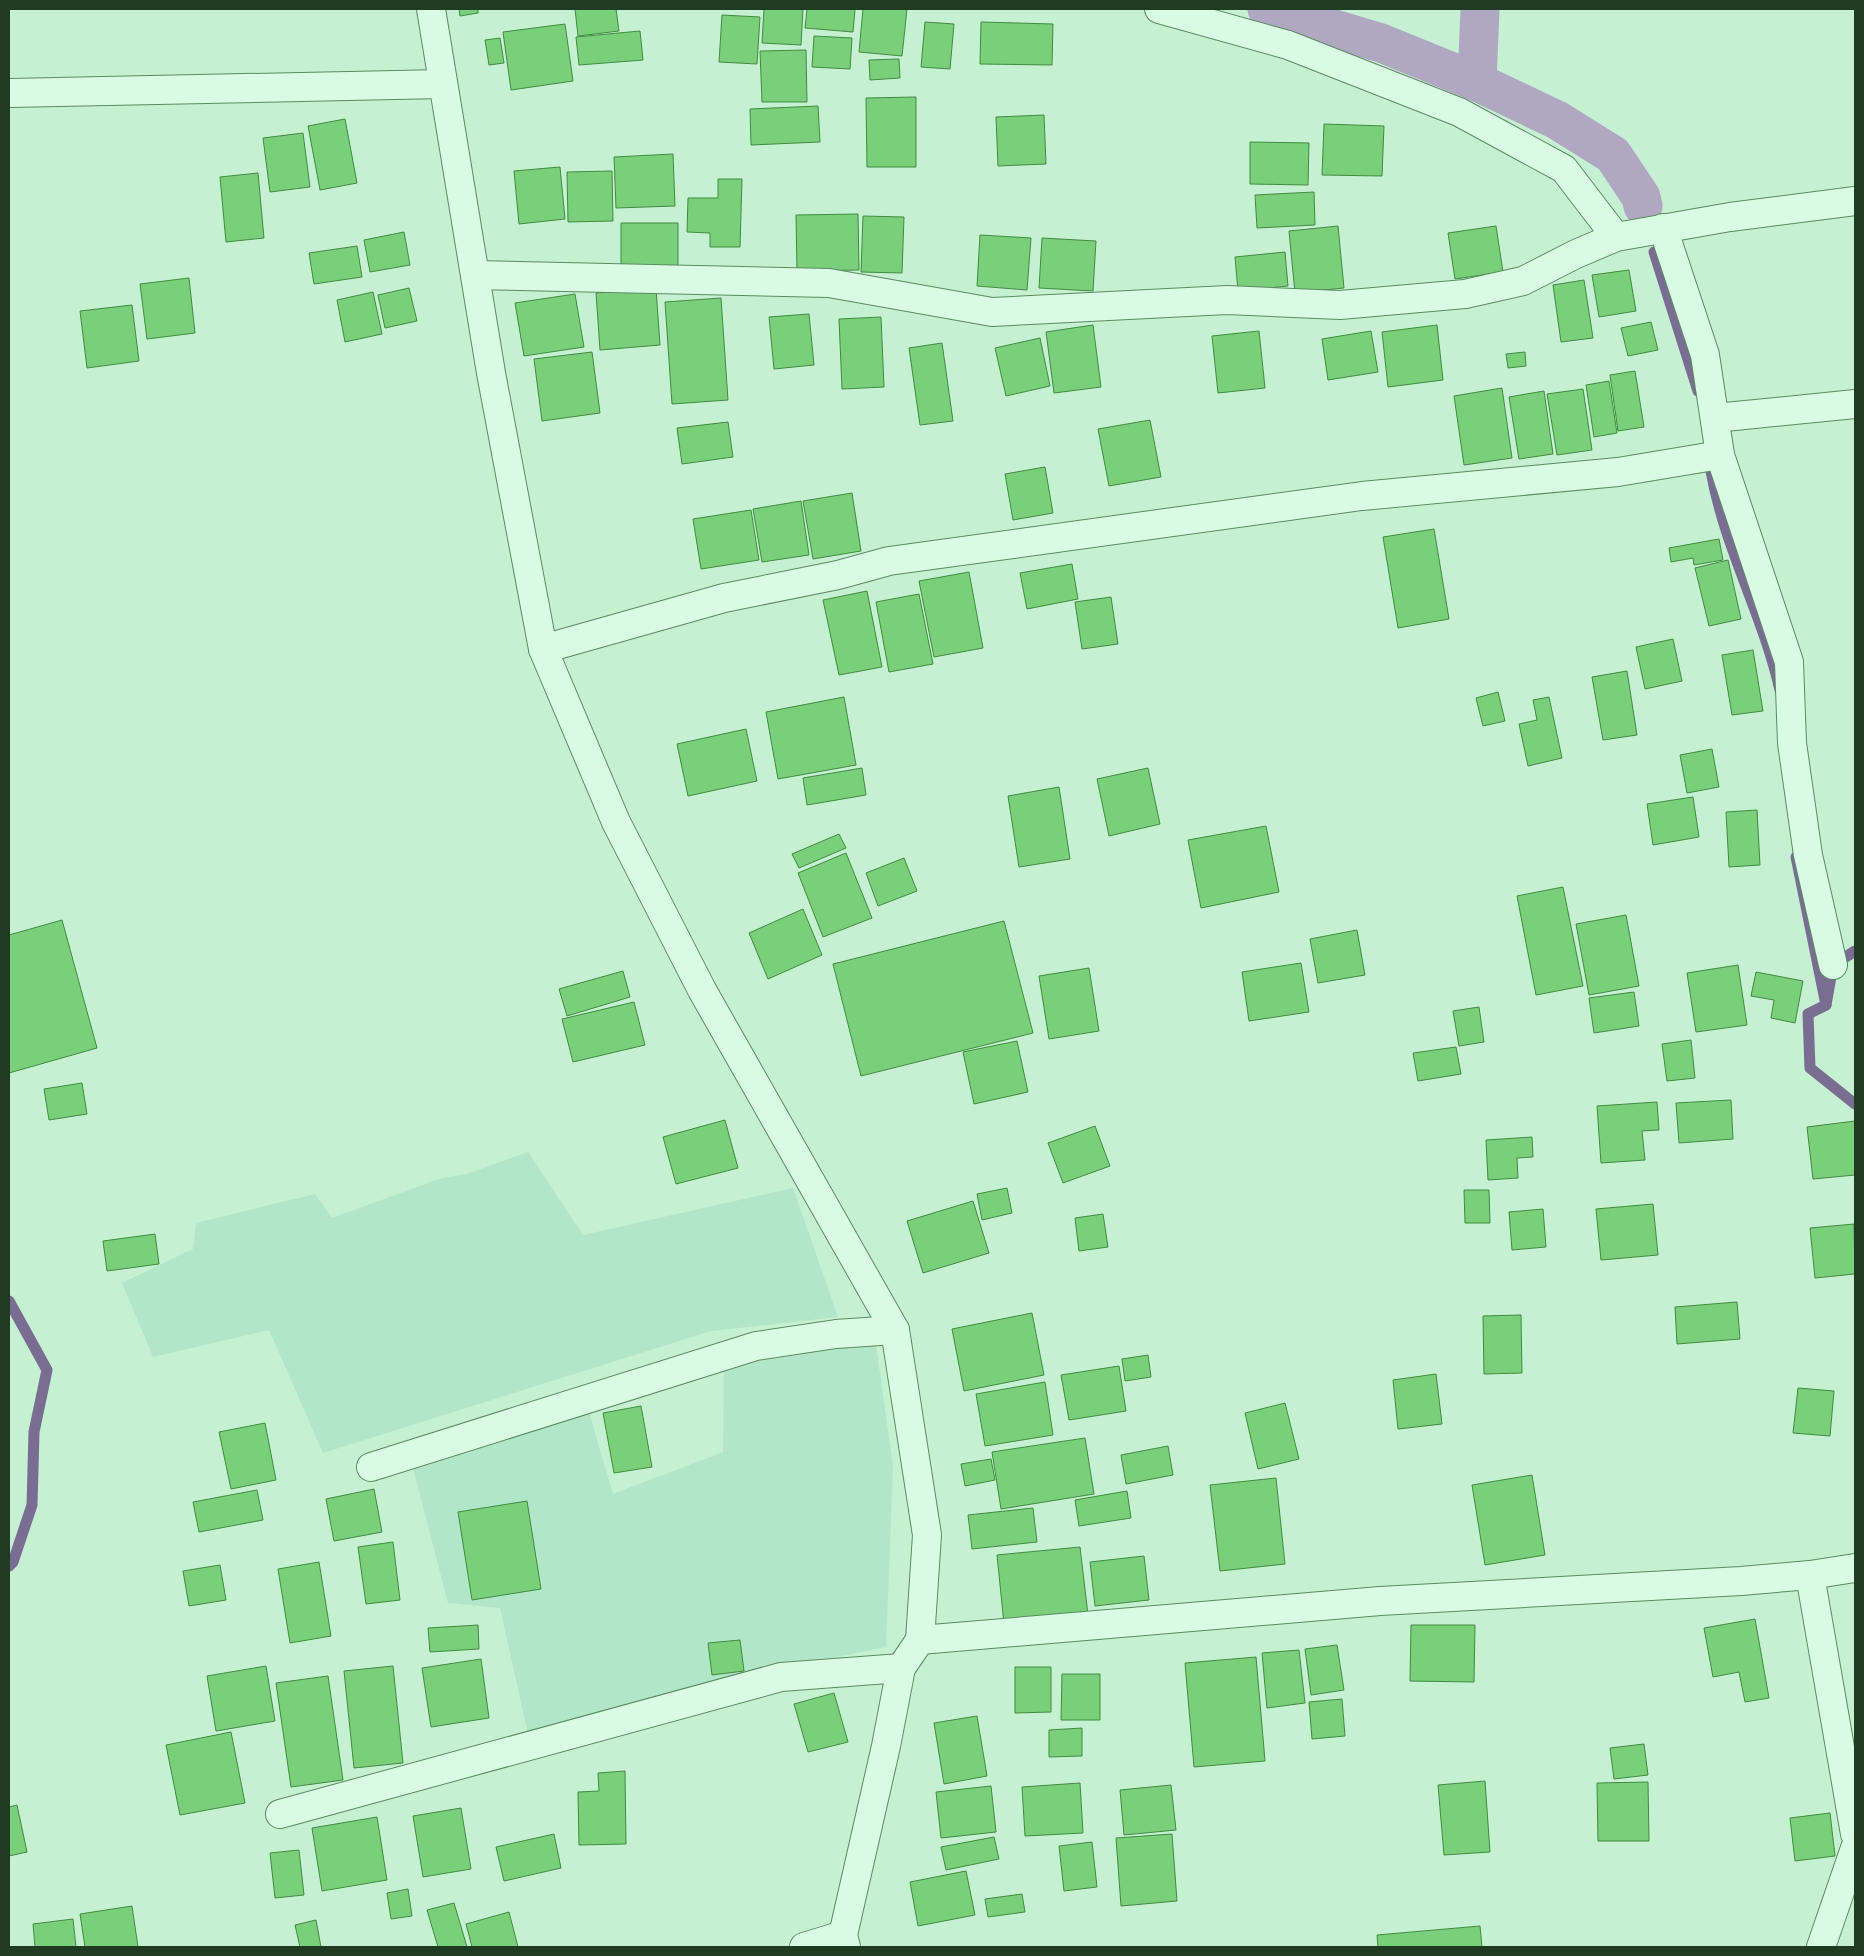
<svg xmlns="http://www.w3.org/2000/svg" width="1864" height="1956" viewBox="0 0 1864 1956" font-family="Merriweather,serif">
  <style>
    .farmland { fill: #b2e6c9 }
    .lines { fill: none; stroke-linecap: round; stroke-linejoin: round }
    .stream { stroke: #7a6d92; stroke-width: 11 }
    .canal { stroke: #b0a7c3; stroke-width: 39 }
    .building { fill: #7acf7b; stroke: #408c3f }
    .street-casing { stroke: #5a8c61; stroke-width: 30 }
    .street { stroke: #d9fae3; stroke-width: 28 }
  </style>
  <rect width="100%" height="100%" fill="#c5f0d2"/>
  <g class="farmland">
    <polygon points="528,1152 583,1235 793,1188 838,1317 711,1331 323,1453 269,1330 153,1357 122,1283 193,1249 196,1223 315,1194 332,1218 442,1178 467,1174"/>
    <polygon points="876,1344 893,1467 886,1647 770,1671 528,1734 500,1608 448,1603 413,1468 588,1409 613,1494 723,1452 724,1368 786,1351"/>
  </g>
  <g class="lines">
    <g class="stream">
      <polyline points="1654,252 1698,391"/>
      <path d="M1711 471C1724 546 1763 615 1780 690"/>
      <polyline points="1796,857 1826,1005"/>
      <polyline points="1855,951 1833,965 1826,1005 1808,1014 1810,1068 1855,1104"/>
      <polyline points="9,1301 47,1370 34,1432 32,1505 13,1562 9,1566"/>
    </g>
    <g class="canal">
      <polyline points="1267,9 1381,43 1477,82 1557,120 1613,155 1641,197 1643,206"/>
      <polyline points="1477,82 1480,9"/>
    </g>
  </g>
  <g class="building">
    <polygon points="459,9 478,9 478,13 460,16"/>
    <polygon points="575,9 616,9 619,31 578,36"/>
    <polygon points="764,9 803,9 801,45 762,43"/>
    <polygon points="807,9 855,9 853,32 805,28"/>
    <polygon points="863,9 907,9 902,56 859,52"/>
    <polygon points="722,15 760,17 757,64 719,62"/>
    <polygon points="925,22 954,24 950,69 921,67"/>
    <polygon points="981,22 1053,24 1052,65 980,64"/>
    <polygon points="565,24 573,81 511,90 503,32"/>
    <polygon points="640,31 643,60 579,65 576,37"/>
    <polygon points="814,36 852,38 850,69 812,67"/>
    <polygon points="500,38 504,63 489,65 485,40"/>
    <polygon points="806,50 807,102 762,102 760,51"/>
    <polygon points="899,59 900,78 870,80 869,60"/>
    <polygon points="916,97 916,167 867,167 866,98"/>
    <polygon points="818,106 820,142 751,145 750,109"/>
    <polygon points="1044,115 1046,164 998,166 996,117"/>
    <polygon points="345,119 357,183 320,190 308,126"/>
    <polygon points="1324,124 1384,126 1382,176 1322,175"/>
    <polygon points="303,133 310,187 270,192 263,138"/>
    <polygon points="1250,142 1309,143 1308,185 1250,184"/>
    <polygon points="673,154 675,206 616,208 614,157"/>
    <polygon points="560,167 565,219 519,224 514,171"/>
    <polygon points="612,171 613,221 568,222 567,172"/>
    <polygon points="258,173 264,238 226,242 220,177"/>
    <polygon points="718,179 742,179 740,247 710,247 710,233 687,232 688,198 718,198"/>
    <polygon points="1314,192 1315,225 1257,228 1255,195"/>
    <polygon points="858,214 859,270 797,271 796,215"/>
    <polygon points="863,216 904,217 902,273 861,272"/>
    <polygon points="621,223 678,223 678,266 621,265"/>
    <polygon points="1338,226 1344,288 1295,293 1289,231"/>
    <polygon points="1496,226 1503,272 1455,279 1448,233"/>
    <polygon points="404,232 410,265 370,272 364,240"/>
    <polygon points="980,235 1031,238 1027,290 977,286"/>
    <polygon points="1042,238 1096,241 1093,291 1039,288"/>
    <polygon points="357,246 362,277 314,284 309,253"/>
    <polygon points="1285,252 1288,286 1238,291 1235,257"/>
    <polygon points="1629,270 1636,311 1599,317 1592,275"/>
    <polygon points="189,278 195,333 147,339 140,284"/>
    <polygon points="1584,280 1593,338 1561,342 1553,285"/>
    <polygon points="409,288 417,321 385,328 378,295"/>
    <polygon points="656,289 660,345 600,350 596,293"/>
    <polygon points="373,292 382,334 345,342 337,300"/>
    <polygon points="575,294 584,347 524,356 515,303"/>
    <polygon points="721,298 728,400 672,404 665,302"/>
    <polygon points="132,305 139,361 87,368 80,311"/>
    <polygon points="809,314 814,365 774,369 769,317"/>
    <polygon points="881,317 884,387 842,389 839,319"/>
    <polygon points="1651,322 1658,350 1628,356 1621,328"/>
    <polygon points="1093,325 1101,387 1054,393 1046,332"/>
    <polygon points="1437,325 1443,380 1388,387 1382,332"/>
    <polygon points="1259,331 1265,388 1218,393 1212,336"/>
    <polygon points="1371,331 1378,372 1328,380 1322,339"/>
    <polygon points="1040,338 1050,386 1006,396 995,348"/>
    <polygon points="942,343 953,421 920,425 909,348"/>
    <polygon points="592,352 600,413 542,421 534,359"/>
    <polygon points="1525,352 1526,366 1508,368 1506,354"/>
    <polygon points="1635,371 1644,427 1618,431 1610,375"/>
    <polygon points="1609,381 1617,433 1594,437 1586,385"/>
    <polygon points="1502,388 1512,458 1464,465 1454,396"/>
    <polygon points="1583,389 1592,450 1557,455 1547,394"/>
    <polygon points="1544,391 1553,454 1519,459 1509,397"/>
    <polygon points="1150,420 1161,477 1109,486 1098,429"/>
    <polygon points="728,422 733,457 682,464 677,428"/>
    <polygon points="1045,467 1053,513 1013,520 1005,474"/>
    <polygon points="852,493 861,551 813,559 803,501"/>
    <polygon points="801,501 809,555 762,562 753,509"/>
    <polygon points="751,510 759,560 701,569 693,519"/>
    <polygon points="1434,529 1449,619 1398,628 1383,537"/>
    <polygon points="1719,539 1723,560 1694,565 1693,558 1671,562 1669,548"/>
    <polygon points="1728,560 1741,619 1709,626 1695,568"/>
    <polygon points="1072,564 1078,599 1027,609 1020,573"/>
    <polygon points="969,572 983,648 934,657 919,581"/>
    <polygon points="867,591 882,667 839,675 823,600"/>
    <polygon points="919,594 933,664 889,672 876,602"/>
    <polygon points="1111,597 1118,644 1082,649 1075,602"/>
    <polygon points="1673,639 1682,681 1645,689 1636,647"/>
    <polygon points="1753,650 1763,711 1732,715 1722,655"/>
    <polygon points="1627,671 1637,735 1603,740 1592,677"/>
    <polygon points="1498,692 1505,721 1483,726 1476,698"/>
    <polygon points="844,697 856,765 778,779 766,712"/>
    <polygon points="1549,697 1562,758 1528,766 1519,724 1537,720 1533,700"/>
    <polygon points="746,729 757,781 688,796 677,744"/>
    <polygon points="1712,749 1719,787 1687,793 1680,755"/>
    <polygon points="862,768 866,795 807,805 803,778"/>
    <polygon points="1148,768 1160,824 1109,836 1097,779"/>
    <polygon points="1059,787 1070,859 1019,867 1008,796"/>
    <polygon points="1693,797 1699,837 1653,845 1647,804"/>
    <polygon points="1757,810 1760,865 1729,867 1726,812"/>
    <polygon points="1266,826 1279,892 1201,908 1188,840"/>
    <polygon points="839,834 846,848 799,868 792,854"/>
    <polygon points="846,853 872,918 823,937 798,873"/>
    <polygon points="904,858 917,891 878,906 866,873"/>
    <polygon points="1563,887 1583,986 1536,995 1517,896"/>
    <polygon points="803,909 822,955 768,979 749,933"/>
    <polygon points="1626,915 1639,986 1589,995 1576,924"/>
    <polygon points="62,920 97,1048 9,1073 9,935"/>
    <polygon points="1004,921 1033,1033 861,1076 833,964"/>
    <polygon points="1357,930 1365,975 1318,983 1310,939"/>
    <polygon points="1301,963 1309,1012 1249,1021 1242,972"/>
    <polygon points="1738,965 1747,1025 1696,1032 1687,973"/>
    <polygon points="1089,968 1099,1031 1049,1039 1039,976"/>
    <polygon points="623,971 630,997 567,1016 559,989"/>
    <polygon points="1756,972 1803,981 1795,1023 1771,1018 1774,1000 1751,996"/>
    <polygon points="1634,992 1639,1026 1594,1033 1589,998"/>
    <polygon points="634,1002 645,1045 573,1062 562,1019"/>
    <polygon points="1479,1007 1484,1042 1459,1046 1453,1011"/>
    <polygon points="1691,1040 1695,1078 1667,1081 1662,1044"/>
    <polygon points="1017,1041 1028,1092 974,1104 963,1052"/>
    <polygon points="1456,1047 1461,1074 1418,1081 1413,1053"/>
    <polygon points="82,1083 87,1114 49,1120 44,1089"/>
    <polygon points="1731,1100 1733,1139 1679,1143 1676,1103"/>
    <polygon points="1657,1102 1659,1130 1642,1131 1645,1160 1601,1163 1597,1106"/>
    <polygon points="725,1120 738,1168 676,1184 663,1137"/>
    <polygon points="1855,1121 1855,1175 1813,1179 1807,1127"/>
    <polygon points="1095,1126 1110,1166 1063,1183 1048,1143"/>
    <polygon points="1532,1137 1533,1157 1517,1158 1518,1178 1488,1180 1486,1140"/>
    <polygon points="1007,1188 1012,1213 982,1220 977,1194"/>
    <polygon points="1464,1190 1489,1190 1490,1223 1465,1223"/>
    <polygon points="973,1201 989,1253 923,1273 907,1221"/>
    <polygon points="1653,1204 1658,1255 1601,1260 1596,1209"/>
    <polygon points="1543,1209 1546,1247 1512,1250 1509,1212"/>
    <polygon points="1103,1214 1108,1247 1079,1251 1075,1218"/>
    <polygon points="1854,1224 1855,1274 1815,1278 1810,1228"/>
    <polygon points="155,1234 159,1264 107,1271 103,1241"/>
    <polygon points="1737,1302 1740,1339 1677,1344 1675,1307"/>
    <polygon points="1032,1313 1044,1375 964,1391 952,1329"/>
    <polygon points="1521,1315 1522,1373 1484,1374 1483,1316"/>
    <polygon points="1148,1355 1151,1377 1125,1381 1122,1359"/>
    <polygon points="1119,1366 1126,1411 1069,1420 1061,1375"/>
    <polygon points="1436,1374 1442,1424 1398,1429 1393,1380"/>
    <polygon points="1045,1382 1053,1435 985,1446 976,1394"/>
    <polygon points="1798,1388 1834,1391 1830,1436 1793,1433"/>
    <polygon points="1285,1403 1299,1459 1258,1469 1245,1413"/>
    <polygon points="641,1406 652,1467 614,1473 603,1413"/>
    <polygon points="265,1423 276,1480 231,1489 219,1432"/>
    <polygon points="1085,1438 1094,1494 1001,1509 992,1452"/>
    <polygon points="1168,1446 1173,1475 1126,1484 1121,1455"/>
    <polygon points="991,1459 995,1480 965,1486 961,1464"/>
    <polygon points="1532,1475 1545,1555 1485,1565 1472,1485"/>
    <polygon points="1276,1478 1285,1564 1220,1571 1210,1485"/>
    <polygon points="374,1489 382,1532 334,1541 326,1499"/>
    <polygon points="257,1490 263,1520 199,1532 193,1502"/>
    <polygon points="1127,1491 1131,1518 1079,1526 1075,1500"/>
    <polygon points="527,1501 541,1589 472,1600 458,1512"/>
    <polygon points="1033,1508 1037,1542 972,1549 968,1515"/>
    <polygon points="393,1542 400,1600 366,1604 358,1547"/>
    <polygon points="1080,1547 1088,1615 1004,1624 997,1555"/>
    <polygon points="1144,1556 1149,1600 1095,1606 1090,1562"/>
    <polygon points="319,1562 331,1636 290,1643 278,1569"/>
    <polygon points="220,1565 226,1600 189,1606 183,1571"/>
    <polygon points="1755,1619 1769,1698 1745,1702 1739,1672 1713,1677 1704,1628"/>
    <polygon points="478,1625 479,1649 430,1652 428,1628"/>
    <polygon points="1411,1625 1475,1625 1474,1682 1410,1681"/>
    <polygon points="740,1640 744,1671 712,1675 708,1643"/>
    <polygon points="1337,1645 1344,1690 1311,1695 1305,1649"/>
    <polygon points="1299,1650 1305,1703 1267,1708 1262,1653"/>
    <polygon points="1256,1657 1265,1761 1194,1767 1185,1663"/>
    <polygon points="481,1659 489,1718 431,1727 422,1668"/>
    <polygon points="266,1666 275,1721 216,1731 207,1676"/>
    <polygon points="393,1666 403,1763 354,1768 344,1671"/>
    <polygon points="1015,1667 1051,1667 1051,1712 1015,1713"/>
    <polygon points="1062,1674 1100,1674 1100,1720 1061,1720"/>
    <polygon points="328,1676 343,1780 291,1787 276,1683"/>
    <polygon points="834,1693 848,1742 808,1752 794,1704"/>
    <polygon points="1342,1699 1345,1736 1312,1739 1309,1702"/>
    <polygon points="977,1716 987,1776 944,1784 934,1723"/>
    <polygon points="1082,1728 1082,1756 1049,1757 1049,1730"/>
    <polygon points="231,1732 245,1803 180,1815 166,1745"/>
    <polygon points="1644,1744 1648,1775 1614,1779 1610,1748"/>
    <polygon points="625,1771 626,1844 579,1845 578,1792 599,1791 598,1773"/>
    <polygon points="1485,1781 1490,1852 1444,1855 1438,1785"/>
    <polygon points="1648,1782 1649,1841 1598,1841 1597,1783"/>
    <polygon points="1080,1783 1083,1833 1025,1836 1022,1787"/>
    <polygon points="1171,1785 1176,1830 1124,1835 1120,1790"/>
    <polygon points="991,1786 996,1832 941,1838 936,1792"/>
    <polygon points="17,1805 27,1852 9,1856 9,1807"/>
    <polygon points="461,1808 471,1869 423,1877 413,1816"/>
    <polygon points="1830,1813 1835,1856 1795,1861 1790,1818"/>
    <polygon points="377,1817 387,1880 322,1891 312,1828"/>
    <polygon points="554,1834 561,1868 504,1881 496,1847"/>
    <polygon points="1172,1834 1177,1901 1121,1906 1116,1838"/>
    <polygon points="994,1837 999,1859 946,1870 941,1847"/>
    <polygon points="1092,1842 1097,1887 1064,1891 1059,1846"/>
    <polygon points="299,1850 304,1895 275,1898 270,1853"/>
    <polygon points="966,1871 975,1915 918,1926 910,1882"/>
    <polygon points="408,1889 412,1916 391,1919 387,1893"/>
    <polygon points="1022,1894 1025,1912 988,1917 985,1899"/>
    <polygon points="454,1903 467,1947 438,1947 427,1910"/>
    <polygon points="132,1906 138,1947 85,1947 80,1914"/>
    <polygon points="509,1912 518,1947 472,1947 466,1924"/>
    <polygon points="73,1919 76,1947 35,1947 33,1924"/>
    <polygon points="316,1920 321,1947 300,1947 295,1925"/>
    <polygon points="1480,1926 1482,1947 1378,1947 1377,1935"/>
  </g>
  <g class="lines">
    <g class="street-casing">
      <g id="street">
        <polyline points="431,9 491,373 543,649 616,822 702,990 895,1330 927,1535 920,1640 901,1668 886,1746 843,1935 846,1947"/>
        <polyline points="1159,9 1288,45 1459,112 1564,169 1616,237"/>
        <polyline points="9,93 443,84"/>
        <polyline points="1663,228 1705,355 1720,455 1789,662 1792,743 1808,855 1833,965"/>
        <polyline points="475,275 829,283 992,312 1227,300 1340,305 1465,294 1523,281 1576,254 1616,237 1730,217 1855,201"/>
        <polyline points="1715,418 1855,404"/>
        <polyline points="543,649 724,598 838,575 889,561 1362,496 1618,472 1720,455"/>
        <polyline points="371,1467 756,1346 836,1334 895,1330"/>
        <polyline points="1810,1575 1855,1834"/>
        <polyline points="920,1640 1380,1601 1741,1581 1810,1575 1855,1568"/>
        <polyline points="280,1814 781,1677 901,1668"/>
        <polyline points="804,1947 843,1935"/>
        <polyline points="1821,1947 1855,1848"/>
      </g>
    </g>
    <use href="#street" class="street"/>
  </g>
  <rect width="1864" height="1956" fill="none" stroke="#1f3b21" stroke-width="20"/>
</svg>
